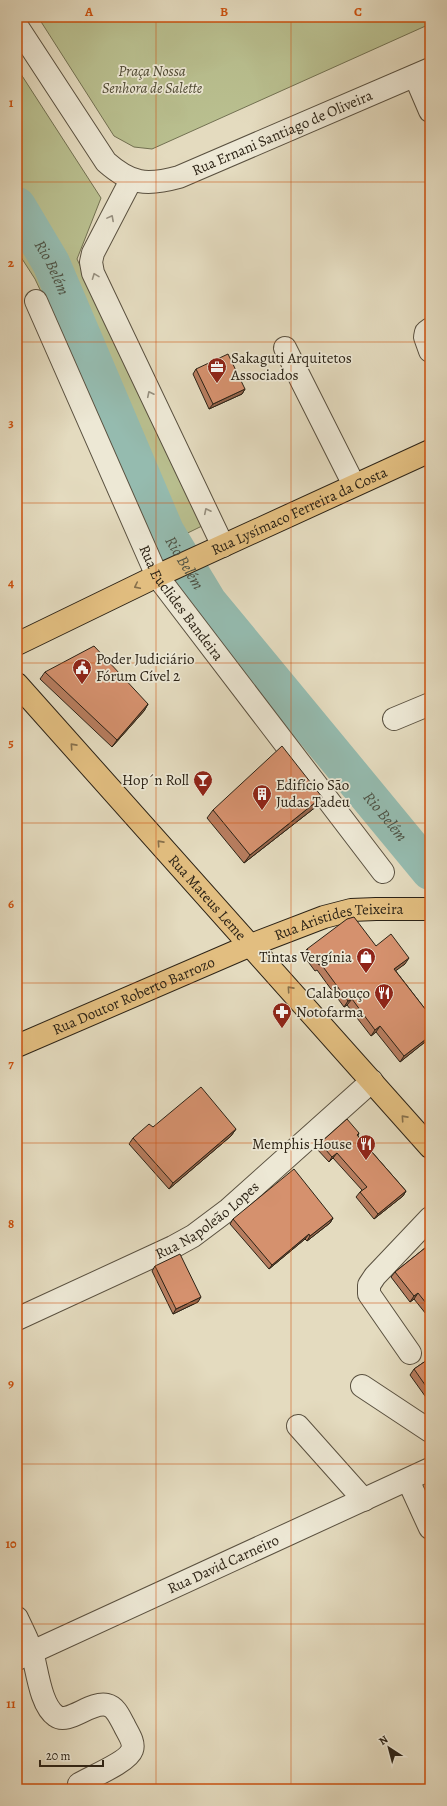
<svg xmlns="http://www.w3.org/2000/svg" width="447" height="1806" viewBox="0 0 447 1806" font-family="Alegreya,serif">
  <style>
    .green { fill: #b9bf8f; stroke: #727152 }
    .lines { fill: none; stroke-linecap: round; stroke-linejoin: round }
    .river { stroke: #95bbaf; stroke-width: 38 }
    .minor-casing { stroke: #5a5140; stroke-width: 24 }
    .major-casing { stroke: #2c2316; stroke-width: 24 }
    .minor { stroke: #ede8d5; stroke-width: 22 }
    .major { stroke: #e2be80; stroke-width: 22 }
    .wall { fill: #b77d5f; stroke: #2c2316 }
    .shaded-wall { fill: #95664d; stroke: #2c2316 }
    .building { fill: #d5916e; stroke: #2c2316 }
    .oneway { stroke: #968f7f }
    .oneway2 { stroke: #87704b }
    .grid { fill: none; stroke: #cc510e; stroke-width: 1; stroke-opacity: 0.55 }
    .labels { text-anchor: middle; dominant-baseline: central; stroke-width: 3.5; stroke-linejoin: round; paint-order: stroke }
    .park-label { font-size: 15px; font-style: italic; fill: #4f4a34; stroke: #ede8d5 }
    .street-label { font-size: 15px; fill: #2c2316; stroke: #ede8d5 }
    .poi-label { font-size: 15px; fill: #2c2316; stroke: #ede8d5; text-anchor: start }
    .water-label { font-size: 16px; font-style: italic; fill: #4c5144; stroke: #ede8d5 }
    .neatline { fill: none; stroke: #cc510e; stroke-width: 1.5 }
    .grid-label { font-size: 13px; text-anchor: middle; font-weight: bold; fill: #cc510e }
  </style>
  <rect width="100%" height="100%" fill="#e4dbbf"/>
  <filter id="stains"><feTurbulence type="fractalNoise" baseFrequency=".005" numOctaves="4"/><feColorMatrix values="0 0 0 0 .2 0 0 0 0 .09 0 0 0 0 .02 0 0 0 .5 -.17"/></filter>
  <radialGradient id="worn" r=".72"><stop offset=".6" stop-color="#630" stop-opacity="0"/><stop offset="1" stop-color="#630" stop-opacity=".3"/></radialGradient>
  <g class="green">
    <polygon points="38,17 430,17 430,24 152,149 134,147 114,136"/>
    <polygon points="17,68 101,198 77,259 202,526 161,546 35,279 17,251"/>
  </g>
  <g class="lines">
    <path class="river" id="s1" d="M17 206 51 263 165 531 208 602 430 871"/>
    <g class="minor-casing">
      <g id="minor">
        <path id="s2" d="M17 26 106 162C131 184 146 186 179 177L430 69"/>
        <polyline points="415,76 430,111"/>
        <polyline points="131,180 93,253 91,262 93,273 223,546"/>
        <path id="s3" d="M36 301 157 576 383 872"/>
        <polyline points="430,329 426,332 425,337 430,351"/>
        <polyline points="285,348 354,485"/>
        <polyline points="394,719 430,704"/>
        <path id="s4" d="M17 1319 173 1247 193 1236 229 1209 372 1081"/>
        <polyline points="410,1353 369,1294 369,1285 375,1276 430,1218"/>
        <polyline points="362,1386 430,1431"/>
        <polyline points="298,1426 364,1500"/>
        <polyline points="408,1480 430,1528"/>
        <path d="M17 1618C22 1629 28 1640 32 1652 37 1668 40 1705 56 1716 68 1725 91 1701 107 1705 116 1707 120 1718 124 1725 127 1732 135 1742 132 1750 128 1762 91 1777 79 1784"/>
        <path id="s5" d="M17 1659 430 1469"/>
      </g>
    </g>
    <g class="major-casing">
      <g id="major">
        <path id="s6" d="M17 644 157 576 430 451"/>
        <path id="s7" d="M17 684 430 1147"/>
        <path id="s8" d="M17 1046 251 945 324 917 351 910 376 909H430"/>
      </g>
    </g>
    <use href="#minor" class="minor"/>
    <use href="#major" class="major"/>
  </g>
  <g class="wall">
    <polygon points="196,369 245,389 242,394 209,409 193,374"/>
    <polygon points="45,672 148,704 144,711 112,747 40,679"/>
    <polygon points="317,806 244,863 207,818 213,810"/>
    <polygon points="376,946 405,964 395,970 429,1014 430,1014 430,1038 400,1062 376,1032 371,1036 347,1005 344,1007 317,970 315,971 303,955 307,949"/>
    <polygon points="153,1127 236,1129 231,1136 169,1189 129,1144 133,1138"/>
    <polygon points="359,1133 358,1136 406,1191 403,1196 374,1219 356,1197 360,1192 362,1190 333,1158 329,1162 316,1148 320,1143"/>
    <polygon points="333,1218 330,1223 307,1241 305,1239 269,1269 230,1224 233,1219"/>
    <polygon points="430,1244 430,1319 414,1299 410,1302 391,1277 395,1272"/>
    <polygon points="155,1266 198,1302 173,1314 152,1271"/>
    <polygon points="430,1358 430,1403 410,1375 414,1369"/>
  </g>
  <g class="shaded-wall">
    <polygon points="245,389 242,394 209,409 213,404"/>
    <polygon points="148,704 144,711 112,747 117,740"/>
    <polygon points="322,797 317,806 244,863 250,855"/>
    <polygon points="409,958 405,964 390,975 394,969"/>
    <polygon points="352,999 347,1005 344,1007 348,1001"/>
    <polygon points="380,1026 376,1032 371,1036 375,1030"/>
    <polygon points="430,1036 430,1038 400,1062 404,1056"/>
    <polygon points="236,1129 231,1136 169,1189 173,1183"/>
    <polygon points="337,1153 333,1158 329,1162 332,1157"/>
    <polygon points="406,1191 403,1196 374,1219 378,1214"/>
    <polygon points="333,1218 330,1223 307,1241 310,1236"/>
    <polygon points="309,1234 305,1239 269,1269 272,1265"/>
    <polygon points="418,1293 414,1299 410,1302 414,1296"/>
    <polygon points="201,1297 198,1302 173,1314 176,1309"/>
  </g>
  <g class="building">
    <polygon points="228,354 245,389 213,404 196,369"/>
    <polygon points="94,646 148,704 117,740 45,672"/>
    <polygon points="282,746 322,797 250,855 213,810"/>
    <polygon points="354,917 376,946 391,934 409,958 394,969 429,1014 430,1014 430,1036 404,1056 380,1026 375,1030 352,999 348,1001 321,964 319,965 307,949 347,919"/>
    <polygon points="201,1087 236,1129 173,1183 133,1138 149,1124 153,1127"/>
    <polygon points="347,1119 359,1133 357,1135 406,1191 378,1214 360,1192 367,1187 337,1153 332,1157 320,1143"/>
    <polygon points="294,1169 333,1218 310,1236 309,1234 272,1265 233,1219"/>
    <polygon points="430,1244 430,1308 418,1293 414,1296 395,1272"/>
    <polygon points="180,1254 201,1297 176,1309 155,1266"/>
    <polygon points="430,1358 430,1392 414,1369"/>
  </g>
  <defs><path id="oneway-chevron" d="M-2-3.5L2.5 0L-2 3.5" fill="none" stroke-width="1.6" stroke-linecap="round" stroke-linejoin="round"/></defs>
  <g class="oneway">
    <use href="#oneway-chevron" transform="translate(111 218) rotate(-62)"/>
    <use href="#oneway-chevron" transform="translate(95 276) rotate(-111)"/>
    <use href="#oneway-chevron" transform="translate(150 394) rotate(-116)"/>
    <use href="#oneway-chevron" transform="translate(207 511) rotate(-116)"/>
  </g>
  <g class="oneway2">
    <use href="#oneway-chevron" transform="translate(137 586) rotate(154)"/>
    <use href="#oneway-chevron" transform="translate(73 746) rotate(-132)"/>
    <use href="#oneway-chevron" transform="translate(160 843) rotate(-132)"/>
    <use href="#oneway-chevron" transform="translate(290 989) rotate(-132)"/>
    <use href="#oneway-chevron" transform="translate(404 1118) rotate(-132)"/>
  </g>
  <path class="grid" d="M156 17V1789M291 17V1789M17 182H430M17 342H430M17 503H430M17 663H430M17 823H430M17 983H430M17 1143H430M17 1303H430M17 1464H430M17 1624H430"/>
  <defs>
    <g id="office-pin" transform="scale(1)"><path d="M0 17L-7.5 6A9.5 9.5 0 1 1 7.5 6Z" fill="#8f2418" stroke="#ede8d5"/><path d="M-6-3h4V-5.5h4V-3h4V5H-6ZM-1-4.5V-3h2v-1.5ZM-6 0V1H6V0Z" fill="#fff"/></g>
    <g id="civic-pin" transform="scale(1)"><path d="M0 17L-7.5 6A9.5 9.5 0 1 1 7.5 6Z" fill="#8f2418" stroke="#ede8d5"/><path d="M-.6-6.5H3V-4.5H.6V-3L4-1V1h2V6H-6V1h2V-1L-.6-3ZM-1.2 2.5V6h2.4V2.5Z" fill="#fff"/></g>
    <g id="bar-pin" transform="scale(1)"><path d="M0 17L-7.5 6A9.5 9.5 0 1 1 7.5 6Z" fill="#8f2418" stroke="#ede8d5"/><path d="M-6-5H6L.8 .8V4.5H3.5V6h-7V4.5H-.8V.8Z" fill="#fff"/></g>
    <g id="building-pin" transform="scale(1)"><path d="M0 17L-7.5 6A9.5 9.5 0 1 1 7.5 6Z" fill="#8f2418" stroke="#ede8d5"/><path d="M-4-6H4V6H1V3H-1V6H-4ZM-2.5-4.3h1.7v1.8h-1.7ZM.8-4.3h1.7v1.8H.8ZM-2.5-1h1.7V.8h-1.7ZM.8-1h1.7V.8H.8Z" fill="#fff"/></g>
    <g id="shop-pin" transform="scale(1)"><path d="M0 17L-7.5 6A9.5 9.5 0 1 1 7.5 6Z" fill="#8f2418" stroke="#ede8d5"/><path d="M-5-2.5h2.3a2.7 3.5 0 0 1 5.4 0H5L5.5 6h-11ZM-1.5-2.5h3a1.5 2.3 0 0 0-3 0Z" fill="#fff"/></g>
    <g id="restaurant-pin" transform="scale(1)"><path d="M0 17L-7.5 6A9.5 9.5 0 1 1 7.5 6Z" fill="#8f2418" stroke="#ede8d5"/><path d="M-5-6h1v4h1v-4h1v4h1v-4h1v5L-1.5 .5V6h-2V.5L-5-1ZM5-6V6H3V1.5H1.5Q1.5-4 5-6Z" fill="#fff"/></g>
    <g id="pharmacy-pin" transform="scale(1)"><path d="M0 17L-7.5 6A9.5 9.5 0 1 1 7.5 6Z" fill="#8f2418" stroke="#ede8d5"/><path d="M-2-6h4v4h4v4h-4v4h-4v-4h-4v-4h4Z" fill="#fff"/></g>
  </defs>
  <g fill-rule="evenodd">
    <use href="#office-pin" x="217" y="367"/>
    <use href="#civic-pin" x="82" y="668"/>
    <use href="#bar-pin" x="203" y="780"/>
    <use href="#building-pin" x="262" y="794"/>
    <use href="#shop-pin" x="366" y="957"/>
    <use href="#restaurant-pin" x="384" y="993"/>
    <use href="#pharmacy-pin" x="282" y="1012"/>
    <use href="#restaurant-pin" x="366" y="1144"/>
  </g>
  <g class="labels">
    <g class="park-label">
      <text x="152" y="71">Praça Nossa<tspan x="152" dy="17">Senhora de Salette</tspan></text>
    </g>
    <g class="street-label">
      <text stroke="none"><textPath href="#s2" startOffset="354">Rua Ernani Santiago de Oliveira</textPath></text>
      <text stroke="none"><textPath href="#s6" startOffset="312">Rua Lysímaco Ferreira da Costa</textPath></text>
      <text stroke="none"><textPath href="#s3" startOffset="336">Rua Euclides Bandeira</textPath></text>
      <text stroke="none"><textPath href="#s7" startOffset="286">Rua Mateus Leme</textPath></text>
      <text stroke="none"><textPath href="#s8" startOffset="347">Rua Aristides Teixeira</textPath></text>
      <text stroke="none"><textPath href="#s8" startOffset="127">Rua Doutor Roberto Barrozo</textPath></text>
      <text stroke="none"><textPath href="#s4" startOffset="215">Rua Napoleão Lopes</textPath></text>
      <text stroke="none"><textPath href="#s5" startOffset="227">Rua David Carneiro</textPath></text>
    </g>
    <g class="poi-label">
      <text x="231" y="358">Sakaguti Arquitetos<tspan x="231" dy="17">Associados</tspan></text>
      <text x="96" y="659">Poder Judiciário<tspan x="96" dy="17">Fórum Cível 2</tspan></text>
      <text x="189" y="780" text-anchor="end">Hop´n Roll</text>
      <text x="276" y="785">Edifício São<tspan x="276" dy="17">Judas Tadeu</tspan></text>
      <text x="352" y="957" text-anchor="end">Tintas Vergínia</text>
      <text x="370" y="993" text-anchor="end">Calabouço</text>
      <text x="296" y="1012">Notofarma</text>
      <text x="352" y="1144" text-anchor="end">Memphis House</text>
    </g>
    <g class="water-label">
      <text stroke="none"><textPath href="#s1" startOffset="71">Rio Belém</textPath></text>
      <text stroke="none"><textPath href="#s1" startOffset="395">Rio Belém</textPath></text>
      <text stroke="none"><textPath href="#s1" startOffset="719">Rio Belém</textPath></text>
    </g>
  </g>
  <rect width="447" height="1806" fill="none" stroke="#e4dbbf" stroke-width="44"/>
  <g transform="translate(389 1748) rotate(324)" stroke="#ede8d5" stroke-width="3" paint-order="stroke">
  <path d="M0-3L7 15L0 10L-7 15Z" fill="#2c2316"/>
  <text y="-6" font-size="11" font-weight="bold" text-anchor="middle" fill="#2c2316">N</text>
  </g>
  <path d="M40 1760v6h63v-6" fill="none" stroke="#2c2316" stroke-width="2"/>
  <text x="46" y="1760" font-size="12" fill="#2c2316" stroke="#ede8d5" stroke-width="3" paint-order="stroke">20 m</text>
  <rect x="22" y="22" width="403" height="1762" class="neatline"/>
  <g class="grid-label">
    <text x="89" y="16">A</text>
    <text x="224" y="16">B</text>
    <text x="358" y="16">C</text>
    <text x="11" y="107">1</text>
    <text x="11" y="267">2</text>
    <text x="11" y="427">3</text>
    <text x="11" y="587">4</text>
    <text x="11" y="747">5</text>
    <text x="11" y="908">6</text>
    <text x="11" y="1068">7</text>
    <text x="11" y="1228">8</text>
    <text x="11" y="1388">9</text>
    <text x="11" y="1548">10</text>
    <text x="11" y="1708">11</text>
  </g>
  <rect width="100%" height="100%" filter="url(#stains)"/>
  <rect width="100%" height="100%" fill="url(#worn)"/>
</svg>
